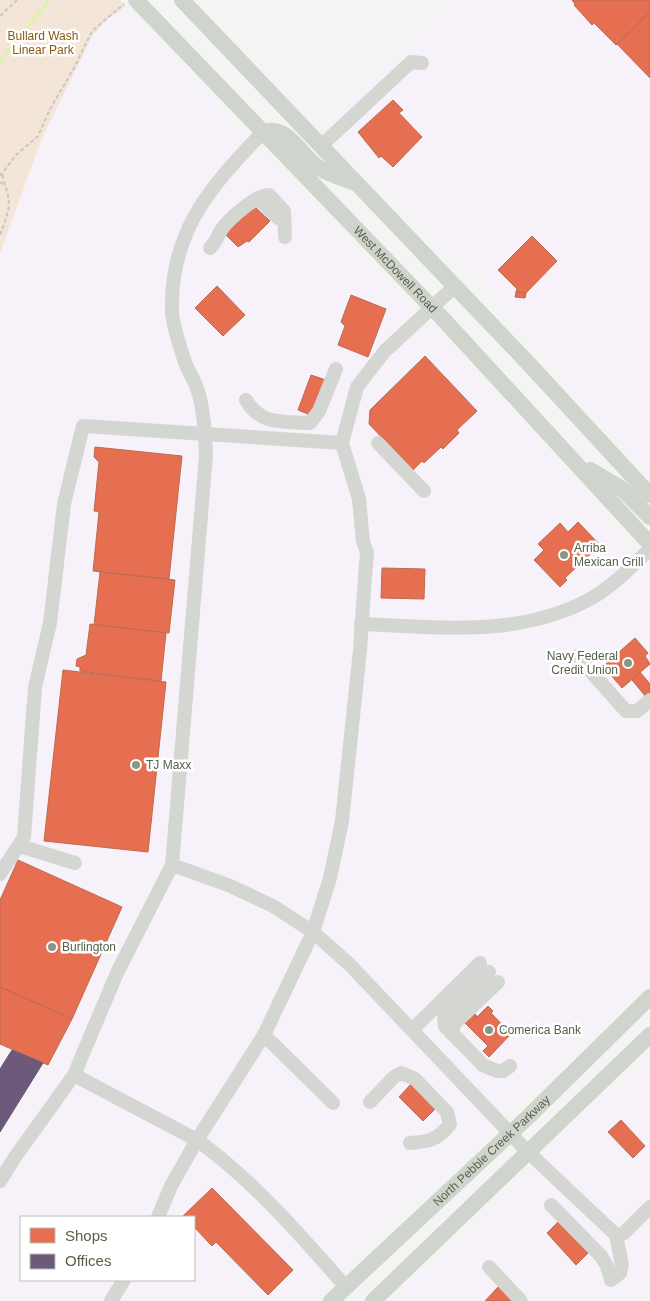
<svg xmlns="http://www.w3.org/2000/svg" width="650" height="1301" viewBox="0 0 650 1301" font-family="Arial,sans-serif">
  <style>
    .commercial { fill: #f7f1fa; fill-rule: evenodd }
    .green { fill: #f3e5d7 }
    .shops { fill: #e76f51; stroke: #bb6b4f }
    .offices { fill: #6d597a; stroke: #665c6b }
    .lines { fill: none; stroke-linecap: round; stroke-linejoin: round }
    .stream { stroke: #def3aa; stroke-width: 3 }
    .path { stroke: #cac7be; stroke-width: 2; stroke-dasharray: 4 2.5; stroke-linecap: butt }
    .minor { stroke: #d4d6d2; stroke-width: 14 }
    .major { stroke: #cfd4cc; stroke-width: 16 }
    .poi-dot { fill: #8c9585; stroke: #fff; stroke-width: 2 }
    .labels { text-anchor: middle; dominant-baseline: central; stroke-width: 5; stroke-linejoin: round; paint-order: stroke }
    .park-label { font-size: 12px; fill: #8b5812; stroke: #fff }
    .street-label { font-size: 12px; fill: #546249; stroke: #fff }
    .poi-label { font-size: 12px; fill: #546249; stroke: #fff; text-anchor: start }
  </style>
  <rect width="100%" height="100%" fill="#f4f4f4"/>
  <g class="commercial">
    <polygon points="453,0 650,0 650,477 586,406 545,355 486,293 488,277 460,256 449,257 346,146 321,127"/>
    <path d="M126 6 237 127 295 184 339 239 396 296 439 335 544 444 603 520 624 542 650 565V979L515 1101 484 1141 403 1207 352 1256 323 1291 312 1301H0V253L42 138 93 35 106 20ZM21 1217H194V1280H21Z"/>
    <polygon points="650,1059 650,1285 607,1301 394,1301 409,1282 465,1237 523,1180 554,1143"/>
  </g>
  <polygon class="green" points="0,0 120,0 126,6 106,20 93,35 42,138 0,253"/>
  <g class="shops">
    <polygon points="572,0 650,0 650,12 616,45 594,23 592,25 574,5 575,4"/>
    <polygon points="650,12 650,78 617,44"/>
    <polygon points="393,100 403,110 399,113 422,137 393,167 381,156 379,158 358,132"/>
    <polygon points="255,207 270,221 249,242 247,241 238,247 223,232"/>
    <polygon points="532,236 557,261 526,293 516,292 517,289 498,270"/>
    <polygon points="217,286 245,315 223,336 195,308"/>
    <polygon points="516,292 526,293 525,298 515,297"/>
    <polygon points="351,295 386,309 368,357 338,345 345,326 341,322"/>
    <polygon points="425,356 477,411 457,430 459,433 443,449 441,447 424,463 422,461 413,470 369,424 370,410"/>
    <polygon points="311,375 326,380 313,416 298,410"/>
    <polygon points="95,447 182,456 169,579 93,571 99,512 94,511 99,462 94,457"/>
    <polygon points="578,522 600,545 565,578 567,580 560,587 534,560 544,550 538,544 560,523 568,532"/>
    <polygon points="382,568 425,569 424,599 381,598"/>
    <polygon points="100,572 175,580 169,633 94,625"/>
    <polygon points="90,624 166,633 161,681 80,671 80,667 76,666 77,659 86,655"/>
    <polygon points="635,638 648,653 645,656 650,664 622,688 603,666"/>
    <polygon points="63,670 166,682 148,852 44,841"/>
    <polygon points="640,672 650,684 650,693 646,697 632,680"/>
    <polygon points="18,860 122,907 72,1019 0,987 0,900"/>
    <polygon points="0,987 72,1019 48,1065 0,1044"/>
    <polygon points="461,1000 477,1016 468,1026 452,1010"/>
    <polygon points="488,1006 493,1011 491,1013 511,1034 489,1057 483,1051 488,1046 468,1026"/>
    <polygon points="411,1084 436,1108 423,1121 399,1097"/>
    <polygon points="621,1120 645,1146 633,1158 608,1132"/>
    <polygon points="212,1188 293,1270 268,1295 216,1242 212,1246 194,1227 194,1217 183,1216"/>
    <polygon points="560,1220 589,1252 576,1265 547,1233"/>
    <polygon points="498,1287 504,1293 507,1290 513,1296 510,1299 512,1301 485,1301"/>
  </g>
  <polygon class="offices" points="12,1050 43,1063 0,1132 0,1069"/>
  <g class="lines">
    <polyline class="stream" points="0,62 49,0"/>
    <g class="path">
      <polyline points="0,16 17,0"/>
      <polyline points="0,176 16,155 38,136 50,109 74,68 92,31 124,4"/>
      <polyline points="0,182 6,186"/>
      <path d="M0 235C12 202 11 206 2 174"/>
    </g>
    <g class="minor">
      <polyline points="321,146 411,62 422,63"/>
      <polyline points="258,198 278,218 284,219"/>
      <path d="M210 248C215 243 217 238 220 232 227 220 256 195 269 195L284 211 285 237"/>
      <path d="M246 400C261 426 283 421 310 423L319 411 336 369"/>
      <polyline points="378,443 424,491"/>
      <path d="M361 624C440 627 520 638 592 598 614 585 632 566 650 549"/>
      <polyline points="577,656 626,711 637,711 650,700"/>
      <polyline points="20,846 75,863"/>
      <polyline points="172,865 228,885 273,906 313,932 349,964 528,1152 616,1235 622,1265 620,1273 611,1280 607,1266 601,1256 551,1205"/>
      <polyline points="0,874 24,837 35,687 50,623 64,504 83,426 342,443"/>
      <polyline points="489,972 446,1014 444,1018 445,1026 483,1065 497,1071 503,1071 510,1066"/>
      <polyline points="412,1030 480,963"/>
      <polyline points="452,1034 454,1024 498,982"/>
      <polyline points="264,1035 333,1103"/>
      <path d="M74 1075 197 1140C254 1181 300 1235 346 1287"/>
      <path d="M370 1102 394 1077 401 1073 415 1079 447 1112 450 1124C438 1140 428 1142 410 1143"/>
      <path d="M0 1181 15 1157 74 1075 117 973 172 865 206 455C205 434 204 411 198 391 194 379 186 368 183 356 179 343 173 326 172 312 170 231 210 187 263 132"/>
      <polyline points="158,1217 171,1186 197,1140 264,1035 313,932 330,878 342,821 360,650 365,577 367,552 363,542 359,499 342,443 357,387 384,352 455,286"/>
      <polyline points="616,1235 624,1233 650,1207"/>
      <polyline points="489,1267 521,1301"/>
      <polyline points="111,1301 124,1280"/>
    </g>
    <g class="major">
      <path id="s1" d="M136 0 443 319 650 544"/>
      <polyline points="182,0 528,363 650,495"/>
      <path d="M263 132C289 124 300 156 319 168 329 174 341 178 352 182"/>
      <polyline points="590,470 622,489 650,517"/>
      <path id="s2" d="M331 1301 528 1117 650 997"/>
      <polyline points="373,1301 650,1035"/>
    </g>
  </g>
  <g class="poi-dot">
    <circle cx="564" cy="555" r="5"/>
    <circle cx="628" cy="663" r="5"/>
    <circle cx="136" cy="765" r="5"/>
    <circle cx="52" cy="947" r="5"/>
    <circle cx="489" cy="1030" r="5"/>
  </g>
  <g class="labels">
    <g class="park-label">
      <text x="43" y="36">Bullard Wash<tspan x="43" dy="14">Linear Park</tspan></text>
    </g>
    <g class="street-label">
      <text stroke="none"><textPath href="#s1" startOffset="374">West McDowell Road</textPath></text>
      <text stroke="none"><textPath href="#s2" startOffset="220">North Pebble Creek Parkway</textPath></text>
    </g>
    <g class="poi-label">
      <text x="574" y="548">Arriba<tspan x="574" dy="14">Mexican Grill</tspan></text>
      <text x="618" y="656" text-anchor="end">Navy Federal<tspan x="618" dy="14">Credit Union</tspan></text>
      <text x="146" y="765">TJ Maxx</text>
      <text x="62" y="947">Burlington</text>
      <text x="499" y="1030">Comerica Bank</text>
    </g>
  </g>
  <rect x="20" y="1216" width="175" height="65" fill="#ffffff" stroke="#bbc0b6"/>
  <rect x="30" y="1228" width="25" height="15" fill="#e76f51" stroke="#bbc0b6"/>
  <text x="65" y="1241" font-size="15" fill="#546249">Shops</text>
  <rect x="30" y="1254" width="25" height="15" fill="#6d597a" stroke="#bbc0b6"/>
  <text x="65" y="1266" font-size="15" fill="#546249">Offices</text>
</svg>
